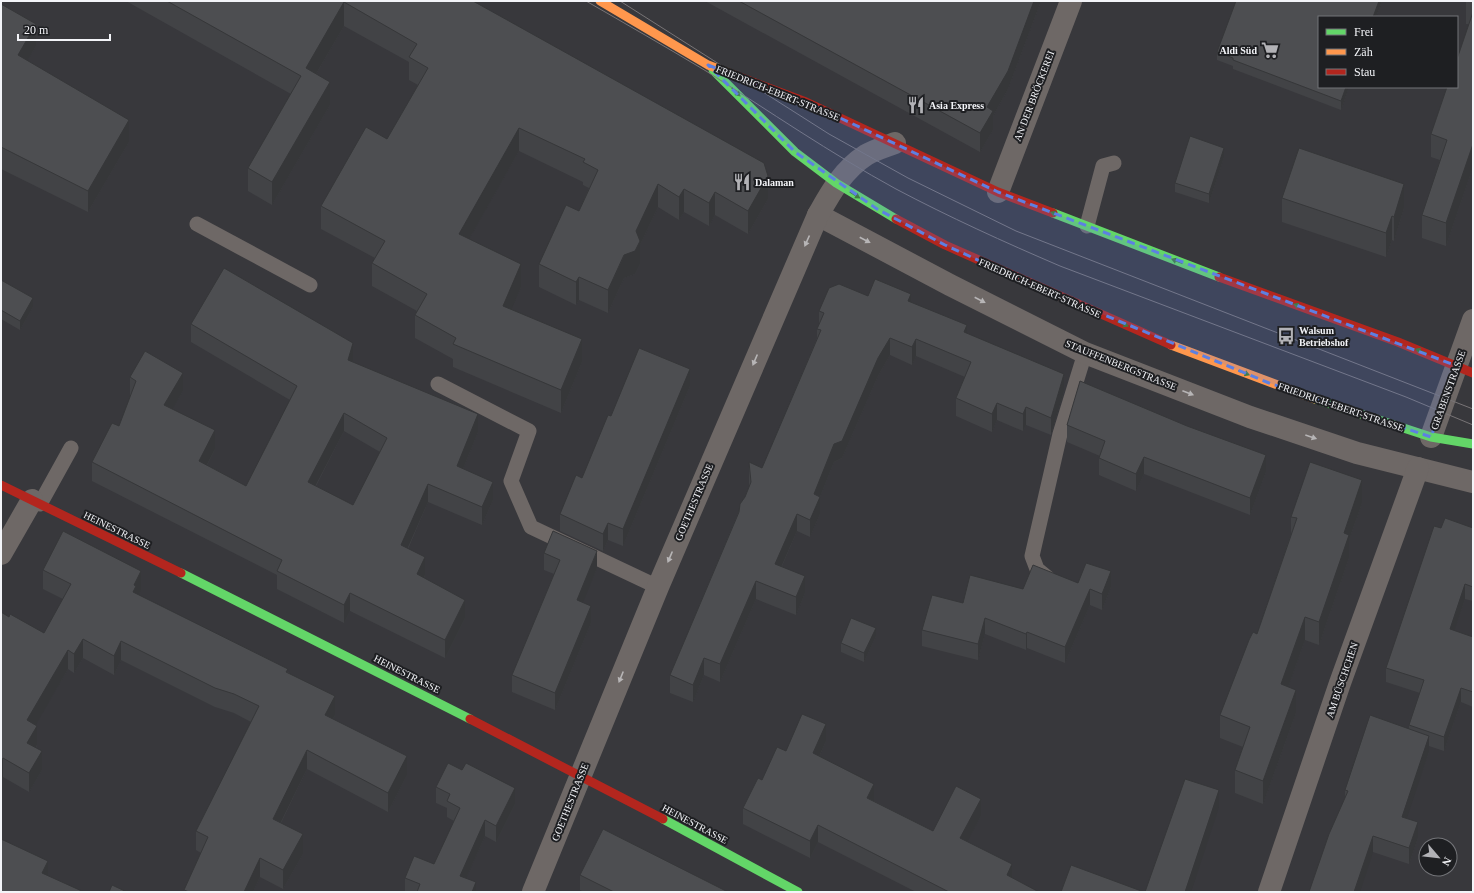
<svg xmlns="http://www.w3.org/2000/svg" width="1474" height="893" viewBox="0 0 1474 893" font-family="Georgia,serif">
  <style>
    .lines { fill: none; stroke-linecap: round; stroke-linejoin: round }
    .lane { stroke: #6e6866; stroke-width: 15 }
    .street { stroke: #6e6866; stroke-width: 22 }
    .fast { stroke: #63d668; stroke-width: 9 }
    .slow { stroke: #ff974d; stroke-width: 9 }
    .jam { stroke: #b3261e; stroke-width: 9 }
    .tram { stroke: #787476; stroke-width: 1 }
    .wall { fill: #424346; fill-rule: evenodd }
    .shaded-wall { fill: #363739 }
    .building { fill: #4d4e51; stroke: #363739; fill-rule: evenodd }
    .oneway { fill: #407a45 }
    .oneway2 { fill: #b7b5b6 }
    .marked { fill: #5d80e2; fill-opacity: 0.2; stroke: #5d80e2; stroke-width: 3; stroke-dasharray: 8 5; stroke-linejoin: round }
    .labels { text-anchor: middle; dominant-baseline: central; stroke-width: 4; stroke-linejoin: round; paint-order: stroke }
    .poi-label { font-size: 10px; font-weight: bold; fill: #f3f4f8; stroke: #1e1f22; text-anchor: start }
    .street-label { font-size: 10px; fill: #f3f4f8; stroke: #1e1f22 }
  </style>
  <rect width="100%" height="100%" fill="#38383c"/>
  <g class="lines">
    <g class="lane">
      <polyline points="197,224 310,285"/>
      <polyline points="1087,226 1103,166 1114,163"/>
      <polyline points="438,384 529,431 511,481 531,527 658,587"/>
      <polyline points="40,504 71,448"/>
      <polyline points="1048,578 1037,569 1032,556 1060,434 1085,353"/>
    </g>
    <g class="street">
      <polyline points="998,192 1071,1"/>
      <polyline points="818,215 950,285 1085,353 1250,417 1357,453 1473,482"/>
      <polyline points="1431,437 1473,320"/>
      <polyline points="1,554 32,500"/>
      <path d="M533 892 658 587 818 215C831 192 843 170 866 155 874 150 885 147 895 143"/>
      <polyline points="1269,892 1340,683 1418,468"/>
    </g>
    <g class="fast">
      <polyline points="713,70 795,152 836,183 896,219"/>
      <polyline points="1053,213 1219,277"/>
      <polyline points="1315,399 1431,437 1473,444"/>
      <polyline points="181,573 470,719"/>
      <polyline points="663,819 798,892"/>
    </g>
    <g class="slow">
      <polyline points="600,1 708,65 734,75"/>
      <polyline points="1171,345 1315,399"/>
    </g>
    <g class="jam">
      <polyline points="734,75 806,102 998,192 1053,213"/>
      <polyline points="896,219 945,245 1171,345"/>
      <polyline points="1219,277 1398,342 1473,373"/>
      <polyline points="1,485 181,573"/>
      <polyline points="470,719 663,819"/>
    </g>
    <g class="tram">
      <path d="M586 1C626 24 666 47 706 71 769 111 830 153 896 189 949 217 1004 242 1060 266L1406 397 1473 425"/>
      <polyline points="620,1 829,134 908,178 1016,231 1473,409"/>
    </g>
  </g>
  <g class="wall">
    <polygon points="126,1 473,1 768,199 748,234 715,215 709,226 684,212 679,220 658,207 640,245 640,264 635,274 624,278 608,313 579,300 576,305 539,287 539,264 579,211 589,188 583,185 583,182 519,151 469,239 521,287 511,309 582,362 561,413 453,367 453,359 415,338 415,315 417,311 372,286 372,263 375,258 321,229 321,206 387,139 418,85 409,80 409,62 344,26 316,74 330,105 272,205 248,191 248,168 291,94"/>
    <polygon points="705,1 1041,1 1008,89 993,116 993,130 980,152"/>
    <polygon points="1236,1 1382,1 1376,17 1319,87 1349,87 1341,110 1233,69 1233,66 1217,60 1217,52"/>
    <polygon points="1466,1 1473,1 1473,167 1446,246 1422,238 1422,215 1440,160 1431,157 1431,134 1469,24 1466,24"/>
    <polygon points="1,4 36,46 27,61 129,142 88,212 1,169"/>
    <polygon points="1224,157 1209,203 1175,192 1175,183"/>
    <polygon points="1282,198 1404,208 1394,241 1392,240 1386,257 1282,222"/>
    <polygon points="1,280 33,307 20,330 1,319"/>
    <polygon points="868,296 911,302 967,333 1064,391 1051,435 1026,425 1023,431 997,420 992,432 956,416 956,398 965,377 916,356 912,365 890,355 878,376 842,458 834,462 820,497 820,514 810,537 797,531 782,566 805,593 796,615 756,599 720,682 704,675 693,702 670,693 670,675 749,487 749,462 762,468 817,338 817,329 819,324 819,311"/>
    <path d="M191 324 353 361V362L478 432 463 469 493 500 482 525 428 502 408 549 425 575 424 578 465 618 445 658 350 611 344 623 277 589V575L92 481V462L119 426 131 395H130V377L183 391 172 409 215 449 207 465 246 486 290 400 191 342ZM344 431 380 452 353 505 316 486Z"/>
    <polygon points="690,386 623,546 608,540 603,551 560,531 560,514 582,478 611,416"/>
    <polygon points="1067,425 1187,426 1266,472 1250,515 1144,474 1136,491 1099,475 1099,458 1100,456 1067,442"/>
    <polygon points="1362,503 1349,540 1349,558 1319,645 1305,640 1288,687 1296,713 1263,804 1235,793 1235,770 1243,747 1220,738 1220,715 1257,634 1291,534 1291,517"/>
    <polygon points="1441,528 1473,528 1473,601 1465,599 1454,631 1473,637 1473,707 1461,702 1444,751 1429,746 1429,752 1406,818 1418,838 1409,864 1373,852 1345,798 1345,790 1409,729 1409,725 1420,693 1386,682 1386,668"/>
    <polygon points="544,553 597,568 582,602 591,623 555,710 512,692 512,675 554,574 544,570"/>
    <polygon points="43,570 141,590 138,595 288,672 335,715 333,719 407,775 388,812 307,769 281,823 303,854 283,889 260,877 253,892 184,892 184,890 201,853 196,850 196,831 251,722 234,713 215,707 121,660 114,675 83,658 74,673 68,669 35,725 37,745 36,748 42,770 29,792 3,777 1,781 9,617 44,633 63,599 43,589"/>
    <polygon points="1078,583 1111,587 1102,610 1090,605 1065,663 1027,648 1026,650 985,634 978,660 922,646 922,630 963,603"/>
    <polygon points="876,636 864,662 841,652 841,643"/>
    <polygon points="826,741 819,757 874,801 933,831 981,816 967,841 1012,878 1039,892 916,892 818,842 810,858 743,824 743,808 762,780 786,751"/>
    <polygon points="436,787 515,804 496,842 485,836 466,878 476,892 405,892 405,878 434,864 454,821 447,817 447,808 436,803"/>
    <polygon points="580,875 728,892 584,892 580,890"/>
  </g>
  <g class="shaded-wall">
    <polygon points="1034,1 1041,1 1008,89 993,116 993,130 980,152 980,133 987,107"/>
    <polygon points="1379,1 1382,1 1376,17 1373,17"/>
    <polygon points="344,2 344,26 306,91 306,68"/>
    <polygon points="36,24 36,46 18,77 18,55"/>
    <polygon points="330,82 330,105 272,205 272,182"/>
    <polygon points="1346,87 1349,87 1341,110 1341,101"/>
    <polygon points="129,120 129,142 88,212 88,191"/>
    <polygon points="519,128 519,151 459,257 459,234"/>
    <polygon points="1473,144 1473,167 1446,246 1446,223"/>
    <polygon points="1224,148 1224,157 1209,203 1209,194"/>
    <polygon points="768,176 768,199 748,234 748,211"/>
    <polygon points="658,184 658,207 640,245 640,264 635,274 624,278 608,313 608,290"/>
    <polygon points="1404,184 1404,208 1394,241 1394,217"/>
    <polygon points="684,189 684,212 679,220 679,197"/>
    <polygon points="715,192 715,215 709,226 709,203"/>
    <polygon points="1392,216 1392,240 1386,257 1386,233"/>
    <polygon points="521,264 521,287 503,329 503,306"/>
    <polygon points="579,277 579,300 576,305 576,282"/>
    <polygon points="911,294 911,312 908,301"/>
    <polygon points="33,298 33,307 20,330 20,321"/>
    <polygon points="967,325 967,343 964,332"/>
    <polygon points="890,338 890,355 878,376 842,458 834,462 814,512 814,494 834,444 878,358"/>
    <polygon points="582,339 582,362 561,413 561,390"/>
    <polygon points="916,339 916,356 912,365 912,347"/>
    <polygon points="353,343 353,361 348,378 348,360"/>
    <polygon points="690,369 690,386 623,546 623,529"/>
    <polygon points="183,373 183,391 164,423 164,405"/>
    <polygon points="1064,374 1064,391 1051,435 1051,418"/>
    <polygon points="997,403 997,420 992,432 992,414"/>
    <polygon points="1026,407 1026,425 1023,431 1023,414"/>
    <polygon points="344,413 344,431 308,500 308,482"/>
    <polygon points="478,414 478,432 457,484 457,466"/>
    <polygon points="215,430 215,449 199,480 199,461"/>
    <polygon points="1266,455 1266,472 1250,515 1250,498"/>
    <polygon points="1144,457 1144,474 1136,491 1136,474"/>
    <polygon points="1362,480 1362,503 1349,540 1349,558 1319,645 1319,622 1344,533"/>
    <polygon points="493,482 493,500 482,525 482,507"/>
    <polygon points="428,484 428,502 401,563 401,545"/>
    <polygon points="820,497 820,514 810,537 810,520"/>
    <polygon points="797,514 797,531 775,581 775,564"/>
    <polygon points="608,523 608,540 603,551 603,534"/>
    <polygon points="597,551 597,568 577,617 577,600"/>
    <polygon points="425,557 425,575 417,593 417,574"/>
    <polygon points="141,571 141,590 136,600 133,592 134,585"/>
    <polygon points="1111,571 1111,587 1102,610 1102,594"/>
    <polygon points="805,576 805,593 796,615 796,597"/>
    <polygon points="756,581 756,599 720,682 720,664"/>
    <polygon points="1465,584 1465,599 1450,644 1450,629"/>
    <polygon points="1090,589 1090,605 1065,663 1065,647"/>
    <polygon points="350,593 350,611 344,623 344,605"/>
    <polygon points="465,600 465,618 445,658 445,640"/>
    <polygon points="591,606 591,623 555,710 555,693"/>
    <polygon points="1305,617 1305,640 1281,707 1281,684"/>
    <polygon points="985,618 985,634 978,660 978,644"/>
    <polygon points="876,628 876,636 864,662 864,653"/>
    <polygon points="1027,632 1027,648 1026,650 1026,634"/>
    <polygon points="83,639 83,658 74,673 74,654"/>
    <polygon points="121,641 121,660 114,675 114,656"/>
    <polygon points="68,650 68,669 27,740 27,720"/>
    <polygon points="704,658 704,675 693,702 693,685"/>
    <polygon points="1461,688 1461,702 1444,751 1444,737"/>
    <polygon points="1296,690 1296,713 1263,804 1263,781"/>
    <polygon points="335,696 335,715 325,734 325,715"/>
    <polygon points="826,724 826,741 813,770 813,753"/>
    <polygon points="37,726 37,745 27,763 27,743"/>
    <polygon points="1429,736 1429,752 1402,833 1402,817"/>
    <polygon points="307,750 307,769 273,838 273,819"/>
    <polygon points="42,751 42,770 29,792 29,773"/>
    <polygon points="407,756 407,775 388,812 388,793"/>
    <polygon points="3,758 3,777 1,781 1,762"/>
    <polygon points="874,784 874,801 867,798"/>
    <polygon points="515,788 515,804 496,842 496,826"/>
    <polygon points="1219,790 1219,807 1191,892 1185,892"/>
    <polygon points="981,799 981,816 960,855 960,838"/>
    <polygon points="485,820 485,836 460,892 460,876"/>
    <polygon points="1418,822 1418,838 1409,864 1409,848"/>
    <polygon points="818,825 818,842 810,858 810,841"/>
    <polygon points="303,834 303,854 283,889 283,870"/>
    <polygon points="1373,836 1373,852 1360,892 1354,892"/>
    <polygon points="260,858 260,877 253,892 244,892"/>
    <polygon points="48,861 48,880 42,873"/>
    <polygon points="1012,864 1012,881 1007,875"/>
    <polygon points="476,882 476,892 472,892"/>
  </g>
  <g class="building">
    <polygon points="167,1 473,1 764,163 768,176 748,211 715,192 709,203 684,189 679,197 658,184 636,231 640,241 635,251 624,255 608,290 579,277 576,282 539,264 566,205 579,211 598,170 583,162 585,159 519,128 459,234 521,264 503,306 582,339 561,390 453,344 456,338 415,315 427,294 372,263 385,241 321,206 366,127 387,139 428,68 409,57 417,44 344,2 306,68 330,82 272,182 248,168 301,76"/>
    <polygon points="739,1 1034,1 1008,71 987,107 993,111 980,133"/>
    <polygon points="1236,1 1379,1 1373,17 1319,17 1319,87 1346,87 1341,101 1233,60 1233,58 1217,52"/>
    <polygon points="1,4 36,24 18,55 129,120 88,191 1,147"/>
    <polygon points="1473,12 1473,144 1446,223 1422,215 1447,140 1431,134 1447,87 1457,87 1457,59"/>
    <polygon points="1190,136 1224,148 1209,194 1175,183"/>
    <polygon points="1299,148 1404,184 1394,217 1392,216 1386,233 1282,198"/>
    <path d="M224 268 353 343 348 360 478 414 457 466 493 482 482 507 428 484 401 545 425 557 417 574 465 600 445 640 350 593 344 605 277 571 282 560 92 462 112 423 119 426 136 381 130 377 145 351 183 373 164 405 215 430 199 461 246 486 297 386 191 324ZM344 413 387 438 353 505 308 482Z"/>
    <polygon points="875,279 911,294 908,301 967,325 964,332 1064,374 1051,418 1026,407 1023,414 997,403 992,414 956,398 971,362 916,339 912,347 890,338 878,358 842,441 834,444 814,494 820,497 810,520 797,514 775,564 805,576 796,597 756,581 720,664 704,658 693,685 670,675 739,512 740,504 745,497 751,482 749,462 762,468 821,330 817,329 824,313 819,311 829,288 839,284 868,296"/>
    <polygon points="1,280 33,298 20,321 1,310"/>
    <polygon points="639,348 690,369 623,529 608,523 603,534 560,514 576,475 582,478 608,415 611,416"/>
    <polygon points="1080,381 1187,426 1266,455 1250,498 1144,457 1136,474 1099,458 1105,441 1067,425"/>
    <polygon points="1310,462 1362,480 1344,533 1349,535 1319,622 1305,617 1281,684 1296,690 1263,781 1235,770 1250,727 1220,715 1249,640 1253,632 1257,634 1297,518 1291,517"/>
    <polygon points="1445,518 1473,528 1473,587 1465,584 1450,629 1473,637 1473,692 1461,688 1444,737 1409,725 1424,680 1386,668 1434,526 1441,528"/>
    <polygon points="63,531 141,571 134,585 136,586 133,592 288,669 286,672 335,696 325,715 407,756 388,793 307,750 273,819 303,834 283,870 260,858 244,892 189,892 184,890 208,837 196,831 259,706 234,694 215,688 121,641 114,656 83,639 74,654 68,650 27,720 37,726 27,743 42,751 29,773 3,758 1,762 1,612 9,617 10,614 44,633 71,584 43,570"/>
    <polygon points="553,531 597,551 577,600 591,606 555,693 512,675 560,560 544,553"/>
    <polygon points="1086,563 1111,571 1102,594 1090,589 1065,647 1027,632 1026,634 985,618 978,644 922,630 932,595 963,603 970,575 1023,589 1033,565 1078,583"/>
    <polygon points="851,618 876,628 864,653 841,643"/>
    <polygon points="802,714 826,724 813,753 874,784 867,798 933,831 956,786 981,799 960,838 1012,864 1007,875 1039,892 949,892 818,825 810,841 743,808 758,778 762,780 777,747 786,751"/>
    <polygon points="1370,715 1429,736 1402,817 1418,822 1409,848 1373,836 1354,892 1309,892 1329,834 1348,791 1345,790"/>
    <polygon points="448,763 462,770 466,763 515,788 496,826 485,820 460,876 476,882 472,892 417,892 420,884 405,878 414,856 434,864 460,808 447,801 450,794 436,787"/>
    <polygon points="1185,779 1219,790 1185,892 1145,892"/>
    <polygon points="603,829 728,892 614,892 580,875"/>
    <polygon points="1,839 48,861 42,873 84,892 1,892"/>
    <polygon points="1071,865 1144,892 1061,892"/>
    <polygon points="112,885 127,892 109,892"/>
  </g>
  <defs><path id="oneway-solid" d="M-6-.8H1V-3.2L6.5 0L1 3.2V.8H-6Z"/></defs>
  <g class="oneway">
    <use href="#oneway-solid" transform="translate(736 92) rotate(45)"/>
    <use href="#oneway-solid" transform="translate(855 195) rotate(32)"/>
    <use href="#oneway-solid" transform="translate(1056 214) rotate(-159)"/>
    <use href="#oneway-solid" transform="translate(1177 261) rotate(-159)"/>
    <use href="#oneway-solid" transform="translate(1299 306) rotate(-160)"/>
    <use href="#oneway-solid" transform="translate(1123 324) rotate(23)"/>
    <use href="#oneway-solid" transform="translate(1421 351) rotate(-159)"/>
    <use href="#oneway-solid" transform="translate(1244 373) rotate(21)"/>
  </g>
  <g class="oneway2">
    <use href="#oneway-solid" transform="translate(865 240) rotate(28)"/>
    <use href="#oneway-solid" transform="translate(807 241) rotate(114)"/>
    <use href="#oneway-solid" transform="translate(980 300) rotate(27)"/>
    <use href="#oneway-solid" transform="translate(755 360) rotate(113)"/>
    <use href="#oneway-solid" transform="translate(1188 393) rotate(21)"/>
    <use href="#oneway-solid" transform="translate(1311 437) rotate(19)"/>
    <use href="#oneway-solid" transform="translate(670 557) rotate(113)"/>
    <use href="#oneway-solid" transform="translate(621 677) rotate(112)"/>
  </g>
  <path class="marked" d="M708 65 806 102 998 192 1457 366 1431 437 1269 383 1039 288 945 245 877 209 795 152Z"/>
  <defs>
    <g id="supermarket-bare" transform="scale(1.38)"><path d="M-6-5.5h2.5l.6 2H6L4.5 2H-2.5L-4.4-4H-6ZM-1.5 3.2a1.3 1.3 0 1 0 .1 0ZM3 3.2a1.3 1.3 0 1 0 .1 0Z" fill="#b2b2b6" stroke="#1e1f22" stroke-width="2.5" paint-order="stroke"/></g>
    <g id="restaurant-bare" transform="scale(1.38)"><path d="M-5-6h1v4h1v-4h1v4h1v-4h1v5L-1.5 .5V6h-2V.5L-5-1ZM5-6V6H3V1.5H1.5Q1.5-4 5-6Z" fill="#b2b2b6" stroke="#1e1f22" stroke-width="2.5" paint-order="stroke"/></g>
    <g id="bus-bare" transform="scale(1.38)"><path d="M-5-6H5V4H4V6H2V4H-2V6H-4V4H-5ZM-3.5-4V0h7V-4ZM-3.5 1.2v1.5H-2V1.2ZM2 1.2v1.5H3.5V1.2Z" fill="#b2b2b6" stroke="#1e1f22" stroke-width="2.5" paint-order="stroke"/></g>
  </defs>
  <g fill-rule="evenodd">
    <use href="#supermarket-bare" x="1270" y="50"/>
    <use href="#restaurant-bare" x="916" y="105"/>
    <use href="#restaurant-bare" x="742" y="182"/>
    <use href="#bus-bare" x="1286" y="336"/>
  </g>
  <g class="labels">
    <g class="poi-label">
      <text x="1257" y="50" text-anchor="end">Aldi Süd</text>
      <text x="929" y="105">Asia Express</text>
      <text x="755" y="182">Dalaman</text>
      <text x="1299" y="330">Walsum<tspan x="1299" dy="12">Betriebshof</tspan></text>
    </g>
    <g class="street-label">
      <text transform="translate(778 93) rotate(22)">FRIEDRICH-EBERT-STRASSE</text>
      <text transform="translate(1034 96) rotate(-69)">AN DER BRÖCKEREI</text>
      <text transform="translate(1040 288) rotate(24)">FRIEDRICH-EBERT-STRASSE</text>
      <text transform="translate(1121 365) rotate(22)">STAUFFENBERGSTRASSE</text>
      <text transform="translate(1448 390) rotate(-70)">GRABENSTRASSE</text>
      <text transform="translate(1341 407) rotate(19)">FRIEDRICH-EBERT-STRASSE</text>
      <text transform="translate(694 502) rotate(-67)">GOETHESTRASSE</text>
      <text transform="translate(117 530) rotate(26)">HEINESTRASSE</text>
      <text transform="translate(407 674) rotate(27)">HEINESTRASSE</text>
      <text transform="translate(1342 680) rotate(-71)">AM BÜSCHCHEN</text>
      <text transform="translate(570 802) rotate(-68)">GOETHESTRASSE</text>
      <text transform="translate(695 824) rotate(28)">HEINESTRASSE</text>
    </g>
  </g>
  <rect width="1474" height="893" fill="none" stroke="#f3f4f8" stroke-width="4"/>
  <rect x="1318" y="16" width="140" height="72" fill="#1e1f22" stroke="#737478"/>
  <rect x="1326" y="29" width="20" height="6" fill="#63d668" stroke="#737478"/>
  <text x="1354" y="36" font-size="12" fill="#f3f4f8">Frei</text>
  <rect x="1326" y="49" width="20" height="6" fill="#ff974d" stroke="#737478"/>
  <text x="1354" y="56" font-size="12" fill="#f3f4f8">Zäh</text>
  <rect x="1326" y="69" width="20" height="6" fill="#b3261e" stroke="#737478"/>
  <text x="1354" y="76" font-size="12" fill="#f3f4f8">Stau</text>
  <g transform="translate(1438 857) rotate(118)"><circle r="19" fill="#1e1f22" stroke="#737478"/>
  <path d="M0-3L7 15L0 10L-7 15Z" fill="#b2b2b6"/>
  <text y="-6" font-size="11" font-weight="bold" text-anchor="middle" fill="#f3f4f8">N</text>
  </g>
  <path d="M18 34v6h92v-6" fill="none" stroke="#f3f4f8" stroke-width="2"/>
  <text x="24" y="34" font-size="12" fill="#f3f4f8" stroke="#1e1f22" stroke-width="3" paint-order="stroke">20 m</text>
</svg>
